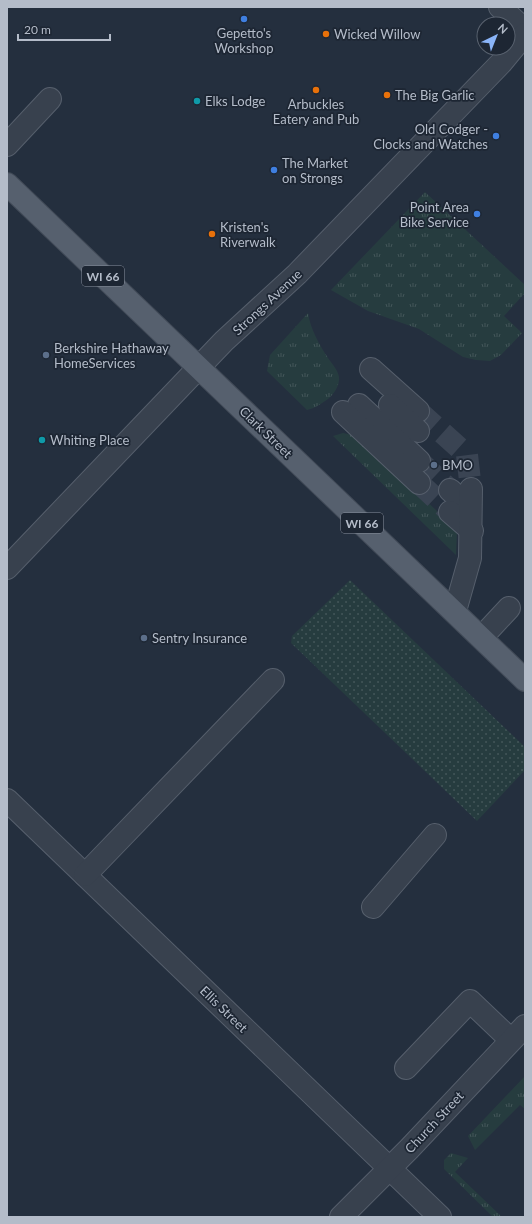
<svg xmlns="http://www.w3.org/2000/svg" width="532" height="1224" viewBox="0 0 532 1224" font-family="Lato,sans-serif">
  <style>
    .grass { fill: url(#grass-tufts) }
    .garden { fill: url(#garden-dots) }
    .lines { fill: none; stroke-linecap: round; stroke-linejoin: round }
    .minor-tunnel { stroke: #3a4453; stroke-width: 22; stroke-dasharray: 22 11; stroke-linecap: butt }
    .minor-casing { stroke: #565f6c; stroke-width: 24 }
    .major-casing { stroke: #414a57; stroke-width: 24 }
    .minor { stroke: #38414e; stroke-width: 22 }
    .major { stroke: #56606e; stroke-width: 22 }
    .shop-dot { fill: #3f7fe0; stroke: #1d2633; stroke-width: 1.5 }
    .food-dot { fill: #e8710a; stroke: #1d2633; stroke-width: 1.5 }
    .culture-dot { fill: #0f9aa8; stroke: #1d2633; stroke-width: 1.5 }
    .service-dot { fill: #5c6f8a; stroke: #1d2633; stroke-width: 1.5 }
    .labels { text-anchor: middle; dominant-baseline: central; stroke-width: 3.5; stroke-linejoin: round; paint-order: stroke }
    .shield { fill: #1d2633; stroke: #878f9c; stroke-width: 1 }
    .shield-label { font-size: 12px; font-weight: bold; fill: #b4bcc9 }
    .poi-label { font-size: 13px; fill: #b4bcc9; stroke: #1d2633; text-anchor: start }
    .street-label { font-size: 13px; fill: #b4bcc9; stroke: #1d2633 }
  </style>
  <defs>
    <pattern id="grass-tufts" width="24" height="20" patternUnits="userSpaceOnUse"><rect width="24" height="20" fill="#263c3f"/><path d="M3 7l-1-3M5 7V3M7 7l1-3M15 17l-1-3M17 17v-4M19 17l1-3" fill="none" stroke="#435659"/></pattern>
    <pattern id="garden-dots" width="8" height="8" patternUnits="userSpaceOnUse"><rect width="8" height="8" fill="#263c3f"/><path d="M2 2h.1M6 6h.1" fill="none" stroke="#435659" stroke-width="1.8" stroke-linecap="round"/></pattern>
  </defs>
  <rect width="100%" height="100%" fill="#242f3e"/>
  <g class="grass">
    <polygon points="425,192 525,285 525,293 504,316 522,333 501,355 490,361 476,360 463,357 419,329 368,311 331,290"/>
    <path d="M308 313C310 328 320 346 328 358 332 364 338 370 339 377 340 385 334 394 328 399 321 404 315 408 307 410L267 371 270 355Z"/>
    <polygon points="343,433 357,436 364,442 457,530 456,555 333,436"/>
    <polygon points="525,1076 525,1109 520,1105 475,1150 468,1136"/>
    <polygon points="451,1153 468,1158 455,1172 502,1217 493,1217 444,1169 444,1160"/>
  </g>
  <polygon class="garden" points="350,580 525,747 525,770 477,821 291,643 292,636"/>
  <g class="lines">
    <g class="minor-tunnel">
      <polyline points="418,411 467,455 471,489"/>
      <polyline points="419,461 450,490"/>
      <polyline points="419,483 450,512"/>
    </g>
    <g class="minor-casing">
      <g id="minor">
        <polyline points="500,7 525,30"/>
        <polyline points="7,145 50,99"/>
        <polyline points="371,369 418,411"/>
        <polyline points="359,405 419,461"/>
        <polyline points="390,405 418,431"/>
        <polyline points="343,412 419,483"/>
        <polyline points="450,490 470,508"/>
        <polyline points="450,512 472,531"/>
        <polyline points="7,568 224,341 297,274 501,63 525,34"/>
        <polyline points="455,611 470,558 471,489"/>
        <polyline points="482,637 509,608"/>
        <polyline points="7,800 440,1217"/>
        <polyline points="85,875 273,680"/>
        <polyline points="373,907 435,835"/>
        <polyline points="406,1068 470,1001 511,1040"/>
        <polyline points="341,1217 409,1149 525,1026"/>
      </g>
    </g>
    <g class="major-casing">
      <polyline id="major" points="7,184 525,680"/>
    </g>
    <use href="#minor" class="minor"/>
    <use href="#major" class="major"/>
  </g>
  <g class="shop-dot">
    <circle cx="244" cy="19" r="4"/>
    <circle cx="496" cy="136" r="4"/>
    <circle cx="274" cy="170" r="4"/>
    <circle cx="477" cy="214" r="4"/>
  </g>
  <g class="food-dot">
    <circle cx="326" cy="34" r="4"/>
    <circle cx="316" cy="90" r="4"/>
    <circle cx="387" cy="95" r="4"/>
    <circle cx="212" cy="234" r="4"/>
  </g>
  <g class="culture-dot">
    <circle cx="197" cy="101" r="4"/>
    <circle cx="42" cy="440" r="4"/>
  </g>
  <g class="service-dot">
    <circle cx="46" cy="355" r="4"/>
    <circle cx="434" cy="465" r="4"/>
    <circle cx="144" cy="638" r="4"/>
  </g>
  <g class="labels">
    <g class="shield">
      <rect x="82" y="266" width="42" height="20" rx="3"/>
      <rect x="341" y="513" width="42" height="20" rx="3"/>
    </g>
    <g class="shield-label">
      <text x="103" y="276">WI 66</text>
      <text x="362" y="523">WI 66</text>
    </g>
    <g class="poi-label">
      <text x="244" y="33" text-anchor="middle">Gepetto's<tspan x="244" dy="15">Workshop</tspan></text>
      <text x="334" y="34">Wicked Willow</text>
      <text x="395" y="95">The Big Garlic</text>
      <text x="205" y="101">Elks Lodge</text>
      <text x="316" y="104" text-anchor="middle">Arbuckles<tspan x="316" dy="15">Eatery and Pub</tspan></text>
      <text x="488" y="129" text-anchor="end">Old Codger -<tspan x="488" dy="15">Clocks and Watches</tspan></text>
      <text x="282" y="163">The Market<tspan x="282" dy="15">on Strongs</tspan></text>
      <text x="469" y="207" text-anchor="end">Point Area<tspan x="469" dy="15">Bike Service</tspan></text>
      <text x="220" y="227">Kristen's<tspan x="220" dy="15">Riverwalk</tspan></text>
      <text x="54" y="348">Berkshire Hathaway<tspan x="54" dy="15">HomeServices</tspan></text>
      <text x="50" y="440">Whiting Place</text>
      <text x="442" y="465">BMO</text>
      <text x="152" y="638">Sentry Insurance</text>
    </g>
    <g class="street-label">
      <text transform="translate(267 302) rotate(-43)">Strongs Avenue</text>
      <text transform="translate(266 432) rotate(44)">Clark Street</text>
      <text transform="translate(224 1009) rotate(44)">Ellis Street</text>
      <text transform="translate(434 1122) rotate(-47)">Church Street</text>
    </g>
  </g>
  <rect width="532" height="1224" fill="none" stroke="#b4bcc9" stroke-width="16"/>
  <g transform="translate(496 36) rotate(43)"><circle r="19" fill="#1d2633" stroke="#59626f"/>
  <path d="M0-3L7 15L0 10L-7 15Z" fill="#8ab4f8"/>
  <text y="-6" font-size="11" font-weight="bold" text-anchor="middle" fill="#b4bcc9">N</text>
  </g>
  <path d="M18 34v6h92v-6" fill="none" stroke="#b4bcc9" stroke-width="2"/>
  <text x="24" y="34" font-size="12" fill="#b4bcc9" stroke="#1d2633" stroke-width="3" paint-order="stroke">20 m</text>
</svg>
